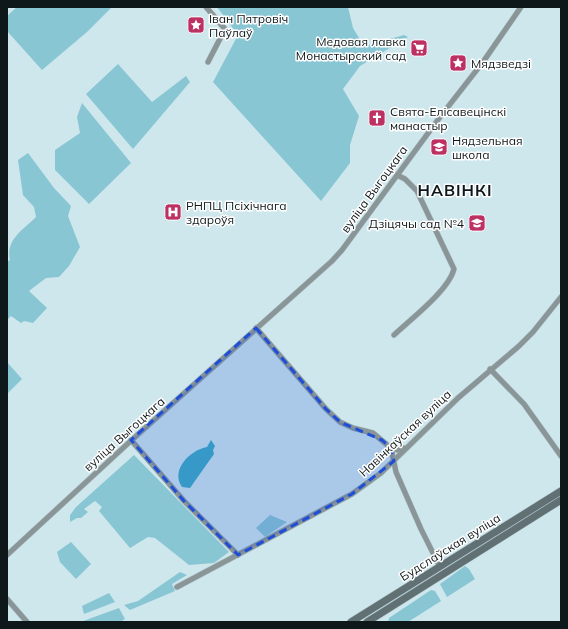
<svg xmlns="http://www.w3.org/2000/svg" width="568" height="629" viewBox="0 0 568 629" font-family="Mulish,sans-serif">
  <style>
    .green { fill: #89c6d4 }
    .water { fill: #3dacc3 }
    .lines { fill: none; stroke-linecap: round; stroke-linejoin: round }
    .minor-casing { stroke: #abc2c7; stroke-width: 6 }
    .secondary-casing { stroke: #abc2c7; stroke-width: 8 }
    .minor { stroke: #8a9597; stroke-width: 5 }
    .secondary { stroke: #607073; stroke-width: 7 }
    .marked { fill: #1d4ed8; fill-opacity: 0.2; stroke: #1d4ed8; stroke-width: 3; stroke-dasharray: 8 5; stroke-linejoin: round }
    .labels { text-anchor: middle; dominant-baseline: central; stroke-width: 3; stroke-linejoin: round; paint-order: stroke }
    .poi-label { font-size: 12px; fill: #0e1719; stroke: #fff; text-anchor: start }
    .street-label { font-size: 12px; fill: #0e1719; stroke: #fff }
    .district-label { font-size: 16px; font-weight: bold; letter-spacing: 1px; fill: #0e1719; stroke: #fff }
  </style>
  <rect width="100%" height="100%" fill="#cee7ed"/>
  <g class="green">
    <polygon points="17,7 112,7 87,32 42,70 7,31 7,16"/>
    <polygon points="217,7 348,7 353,28 364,46 404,35 408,37 360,66 343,89 359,116 350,145 350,163 321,201 213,82 238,35"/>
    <polygon points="118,64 152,102 186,76 190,82 133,149 86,94"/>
    <polygon points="82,103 131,163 89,204 55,170 55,150 80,133 77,117"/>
    <path d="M28 153 54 188 71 206 68 216 80 247 69 266 59 277 46 278 29 291 47 308 33 323 24 321 21 323 11 316 7 320V262L10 260C5 240 24 229 36 217L34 207 23 195 18 160Z"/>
    <polygon points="7,362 22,379 7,394"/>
    <polygon points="134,455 229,552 214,563 189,565 155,538 148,537 130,548 99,511 102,507 95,501 84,509 88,512 81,518 77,518 70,522 70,515 76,507"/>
    <polygon points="270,515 287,522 265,537 256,528"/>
    <polygon points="71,542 91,564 76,579 60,562 57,552"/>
    <polygon points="465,566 469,569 475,579 447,597 440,584"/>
    <polygon points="180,572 187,575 172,584 175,591 130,610 124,605 138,601"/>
    <polygon points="431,590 435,591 441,601 408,622 388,622 389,618"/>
    <polygon points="109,593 115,602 84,614 82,606"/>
    <polygon points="119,608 125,619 120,622 84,622 83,621"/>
  </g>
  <path class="water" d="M211 440 215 446 213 450 214 454 190 488 182 487C170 470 190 450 207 447Z"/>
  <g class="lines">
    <g class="minor-casing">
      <g id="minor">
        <polyline points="206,7 225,29 208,62"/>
        <polyline points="256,328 326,409 340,422 353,428 373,433 391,448 397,450 404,448"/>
        <path d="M394 335C411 319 449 290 454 269L417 191 405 179 397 175"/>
        <polyline points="490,369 524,404 561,456"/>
        <polyline points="131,440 184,501 238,555"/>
        <polyline points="391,448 396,472 421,529 440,567"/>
        <polyline points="7,555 135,437 332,261 342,250 440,117 483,62 521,7"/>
        <polyline points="177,587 352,494 381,473 458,398 519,346 533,332 561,297"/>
        <polyline points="7,599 27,622"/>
      </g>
    </g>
    <g class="secondary-casing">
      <g id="secondary">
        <polyline points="351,622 561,491"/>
        <polyline points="367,622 561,500"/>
      </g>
    </g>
    <use href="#minor" class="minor"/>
    <use href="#secondary" class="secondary"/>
  </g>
  <path class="marked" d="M256 328 326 409 340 422 382 440 391 448 394 461 352 494 238 555 184 501 131 440Z"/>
  <defs>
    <g id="sight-square" transform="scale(0.9)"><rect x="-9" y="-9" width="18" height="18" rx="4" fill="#bd3062" stroke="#fff"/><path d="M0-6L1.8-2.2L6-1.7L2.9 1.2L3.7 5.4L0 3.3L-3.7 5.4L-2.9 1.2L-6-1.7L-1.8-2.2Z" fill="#fff"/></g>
    <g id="supermarket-square" transform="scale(0.9)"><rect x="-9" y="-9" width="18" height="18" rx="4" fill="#bd3062" stroke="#fff"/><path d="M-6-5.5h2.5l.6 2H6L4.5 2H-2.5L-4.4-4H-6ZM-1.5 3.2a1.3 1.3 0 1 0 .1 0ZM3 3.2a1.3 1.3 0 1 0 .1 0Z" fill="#fff"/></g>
    <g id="church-square" transform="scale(0.9)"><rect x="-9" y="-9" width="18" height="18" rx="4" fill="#bd3062" stroke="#fff"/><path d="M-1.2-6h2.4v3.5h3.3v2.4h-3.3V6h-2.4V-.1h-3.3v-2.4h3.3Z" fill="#fff"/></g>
    <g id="school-square" transform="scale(0.9)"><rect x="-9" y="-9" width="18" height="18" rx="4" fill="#bd3062" stroke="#fff"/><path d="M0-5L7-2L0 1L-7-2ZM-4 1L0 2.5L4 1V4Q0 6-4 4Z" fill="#fff"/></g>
    <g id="hospital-square" transform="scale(0.9)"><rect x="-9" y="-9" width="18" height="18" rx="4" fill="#bd3062" stroke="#fff"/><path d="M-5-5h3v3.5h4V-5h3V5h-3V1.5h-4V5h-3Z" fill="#fff"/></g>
  </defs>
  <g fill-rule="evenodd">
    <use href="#sight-square" x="196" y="25"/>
    <use href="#supermarket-square" x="419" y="48"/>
    <use href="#sight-square" x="458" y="63"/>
    <use href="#church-square" x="377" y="118"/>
    <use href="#school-square" x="439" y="147"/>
    <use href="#hospital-square" x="173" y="212"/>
    <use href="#school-square" x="477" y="223"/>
  </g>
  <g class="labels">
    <g class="poi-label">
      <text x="209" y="18">Іван Пятровіч<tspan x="209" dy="14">Паўлаў</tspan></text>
      <text x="406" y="41" text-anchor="end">Медовая лавка<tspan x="406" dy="14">Монастырский сад</tspan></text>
      <text x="471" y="63">Мядзведзі</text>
      <text x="390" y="111">Свята-Елісавецінскі<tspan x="390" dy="14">манастыр</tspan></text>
      <text x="452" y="140">Нядзельная<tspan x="452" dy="14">школа</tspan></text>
      <text x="186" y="205">РНПЦ Псіхічнага<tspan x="186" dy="14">здароўя</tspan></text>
      <text x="464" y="223" text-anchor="end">Дзіцячы сад №4</text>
    </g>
    <g class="street-label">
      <text transform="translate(374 189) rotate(-54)">вуліца Выгоцкага</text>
      <text transform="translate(405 433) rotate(-43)">Навінкаўская вуліца</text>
      <text transform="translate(124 434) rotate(-42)">вуліца Выгоцкага</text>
      <text transform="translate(450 547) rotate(-32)">Будслаўская вуліца</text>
    </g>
    <g class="district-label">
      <text x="455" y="190">НАВІНКІ</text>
    </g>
  </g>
  <rect width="568" height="629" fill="none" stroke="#0e1719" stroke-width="16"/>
</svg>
